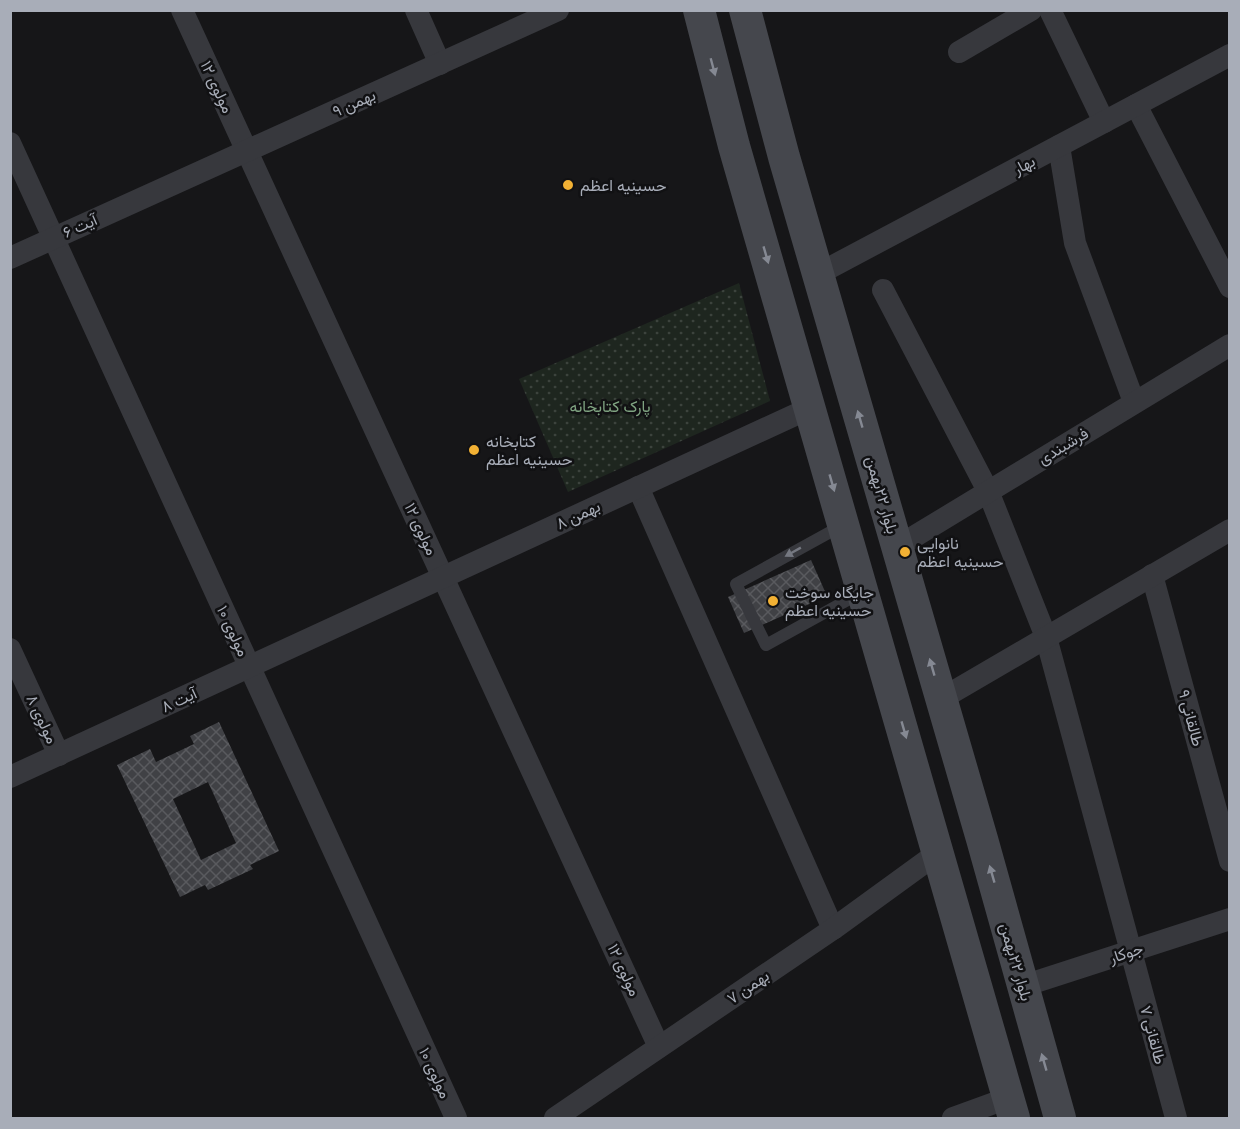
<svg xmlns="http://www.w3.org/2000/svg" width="1240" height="1129" viewBox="0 0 1240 1129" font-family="Figtree,Vazirmatn,sans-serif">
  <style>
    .park { fill: url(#park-dots) }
    .building { fill: url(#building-cross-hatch); fill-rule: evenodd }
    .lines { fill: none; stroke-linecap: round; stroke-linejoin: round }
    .service { stroke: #37383d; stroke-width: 12 }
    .minor { stroke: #37383d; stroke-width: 22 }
    .secondary { stroke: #45474d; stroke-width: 32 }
    .oneway { fill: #858993 }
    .oneway2 { fill: #757881 }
    .poi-dot { fill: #f2b134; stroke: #111113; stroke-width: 2 }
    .labels { text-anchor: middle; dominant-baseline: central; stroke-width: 5; stroke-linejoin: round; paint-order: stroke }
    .street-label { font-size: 16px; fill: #a8adb8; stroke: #111113 }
    .poi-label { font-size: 16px; fill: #a8adb8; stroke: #111113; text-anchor: start }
    .park-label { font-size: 16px; fill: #7fa381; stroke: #111113 }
  </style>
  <defs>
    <pattern id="park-dots" width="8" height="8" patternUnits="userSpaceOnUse" patternTransform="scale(1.5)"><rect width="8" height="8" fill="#1e261f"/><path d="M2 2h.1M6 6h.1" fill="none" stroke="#3c433d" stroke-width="1.8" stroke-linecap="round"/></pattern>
    <pattern id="building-cross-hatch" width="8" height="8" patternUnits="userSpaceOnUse" patternTransform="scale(1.5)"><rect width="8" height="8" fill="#404145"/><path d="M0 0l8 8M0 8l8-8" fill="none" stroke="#595a5e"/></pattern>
  </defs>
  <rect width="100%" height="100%" fill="#161618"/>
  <polygon class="park" points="739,283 770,401 568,492 519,379"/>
  <g class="building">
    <polygon points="811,560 827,596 744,633 728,597"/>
    <path d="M219 722 279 851 250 865 253 869 208 890 205 885 180 897 117 765 150 749 156 762 194 744 190 736ZM208 782 236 843 201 860 173 799Z"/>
  </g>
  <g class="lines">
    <polyline class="service" points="843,525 736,584 766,645 862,592"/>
    <g class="minor">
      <polyline points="182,10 659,1047"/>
      <polyline points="416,10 440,64"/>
      <polyline points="1050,10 1104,122"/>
      <polyline points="959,52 1031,10"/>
      <polyline points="1136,105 1230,287"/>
      <polyline points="10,143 456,1118"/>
      <polyline points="1059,146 1075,243 1134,402"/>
      <polyline points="10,258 558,10"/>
      <polyline points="818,274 1230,55"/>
      <polyline points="883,290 988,491 1046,637 1176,1118"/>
      <polyline points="638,487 833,929"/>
      <polyline points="897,547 1230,345"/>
      <polyline points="1152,575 1230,861"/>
      <polyline points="10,649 59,755"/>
      <polyline points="941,699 1230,530"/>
      <polyline points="10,777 810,408"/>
      <polyline points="1023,986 1230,919"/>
      <polyline points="555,1118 833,929 939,852"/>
      <polyline points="953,1118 1008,1098"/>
    </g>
    <g class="secondary">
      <polyline points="699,10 734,146 1014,1118"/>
      <polyline points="745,10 784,157 982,839 1060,1118"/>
    </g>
  </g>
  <defs><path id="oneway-solid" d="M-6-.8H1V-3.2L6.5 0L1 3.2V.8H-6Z" transform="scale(1.5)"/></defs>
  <g class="oneway">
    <use href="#oneway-solid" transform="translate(713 67) rotate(75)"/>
    <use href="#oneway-solid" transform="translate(766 255) rotate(74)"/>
    <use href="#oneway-solid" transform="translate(860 419) rotate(-106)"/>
    <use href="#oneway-solid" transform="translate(832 483) rotate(74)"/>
    <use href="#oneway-solid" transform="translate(932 667) rotate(-106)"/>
    <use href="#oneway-solid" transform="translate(904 730) rotate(74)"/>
    <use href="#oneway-solid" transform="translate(992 874) rotate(-106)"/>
    <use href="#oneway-solid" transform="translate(1044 1062) rotate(-106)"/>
  </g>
  <use class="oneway2" href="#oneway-solid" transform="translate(793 552) rotate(151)"/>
  <g class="poi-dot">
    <circle cx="568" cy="185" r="6"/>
    <circle cx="474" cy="450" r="6"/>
    <circle cx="905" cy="552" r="6"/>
    <circle cx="773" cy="601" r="6"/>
  </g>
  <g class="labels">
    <g class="street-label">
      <text transform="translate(217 87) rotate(65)">مولوی ۱۲</text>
      <text transform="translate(354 103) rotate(-24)">بهمن ۹</text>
      <text transform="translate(1024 165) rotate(-28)">بهار</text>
      <text transform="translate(80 226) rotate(-24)">آیت ۶</text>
      <text transform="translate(1063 446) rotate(-31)">فرشبندی</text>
      <text transform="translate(882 495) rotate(74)">بلوار ۲۲بهمن</text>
      <text transform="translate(578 515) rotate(-25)">بهمن ۸</text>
      <text transform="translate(421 529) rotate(65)">مولوی ۱۲</text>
      <text transform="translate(233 631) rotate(65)">مولوی ۱۰</text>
      <text transform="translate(179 700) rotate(-25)">آیت ۸</text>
      <text transform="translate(1191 718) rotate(75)">طالقانی ۹</text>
      <text transform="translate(42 719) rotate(65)">مولوی ۸</text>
      <text transform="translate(1126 953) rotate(-18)">جوکار</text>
      <text transform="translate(1016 962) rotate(74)">بلوار ۲۲بهمن</text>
      <text transform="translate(624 970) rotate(65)">مولوی ۱۲</text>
      <text transform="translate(748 987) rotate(-34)">بهمن ۷</text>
      <text transform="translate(1153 1035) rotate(75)">طالقانی ۷</text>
      <text transform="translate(435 1073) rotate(65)">مولوی ۱۰</text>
    </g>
    <g class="poi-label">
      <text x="580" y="185">حسینیه اعظم</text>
      <text x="486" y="441">کتابخانه<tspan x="486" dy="18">حسینیه اعظم</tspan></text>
      <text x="917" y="543">نانوایی<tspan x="917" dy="18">حسینیه اعظم</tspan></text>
      <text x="785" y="592">جایگاه سوخت<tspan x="785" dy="18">حسینیه اعظم</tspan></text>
    </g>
    <g class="park-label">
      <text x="610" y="406">پارک کتابخانه</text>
    </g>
  </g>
  <rect width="1240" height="1129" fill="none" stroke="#a8adb8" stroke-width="24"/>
</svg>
